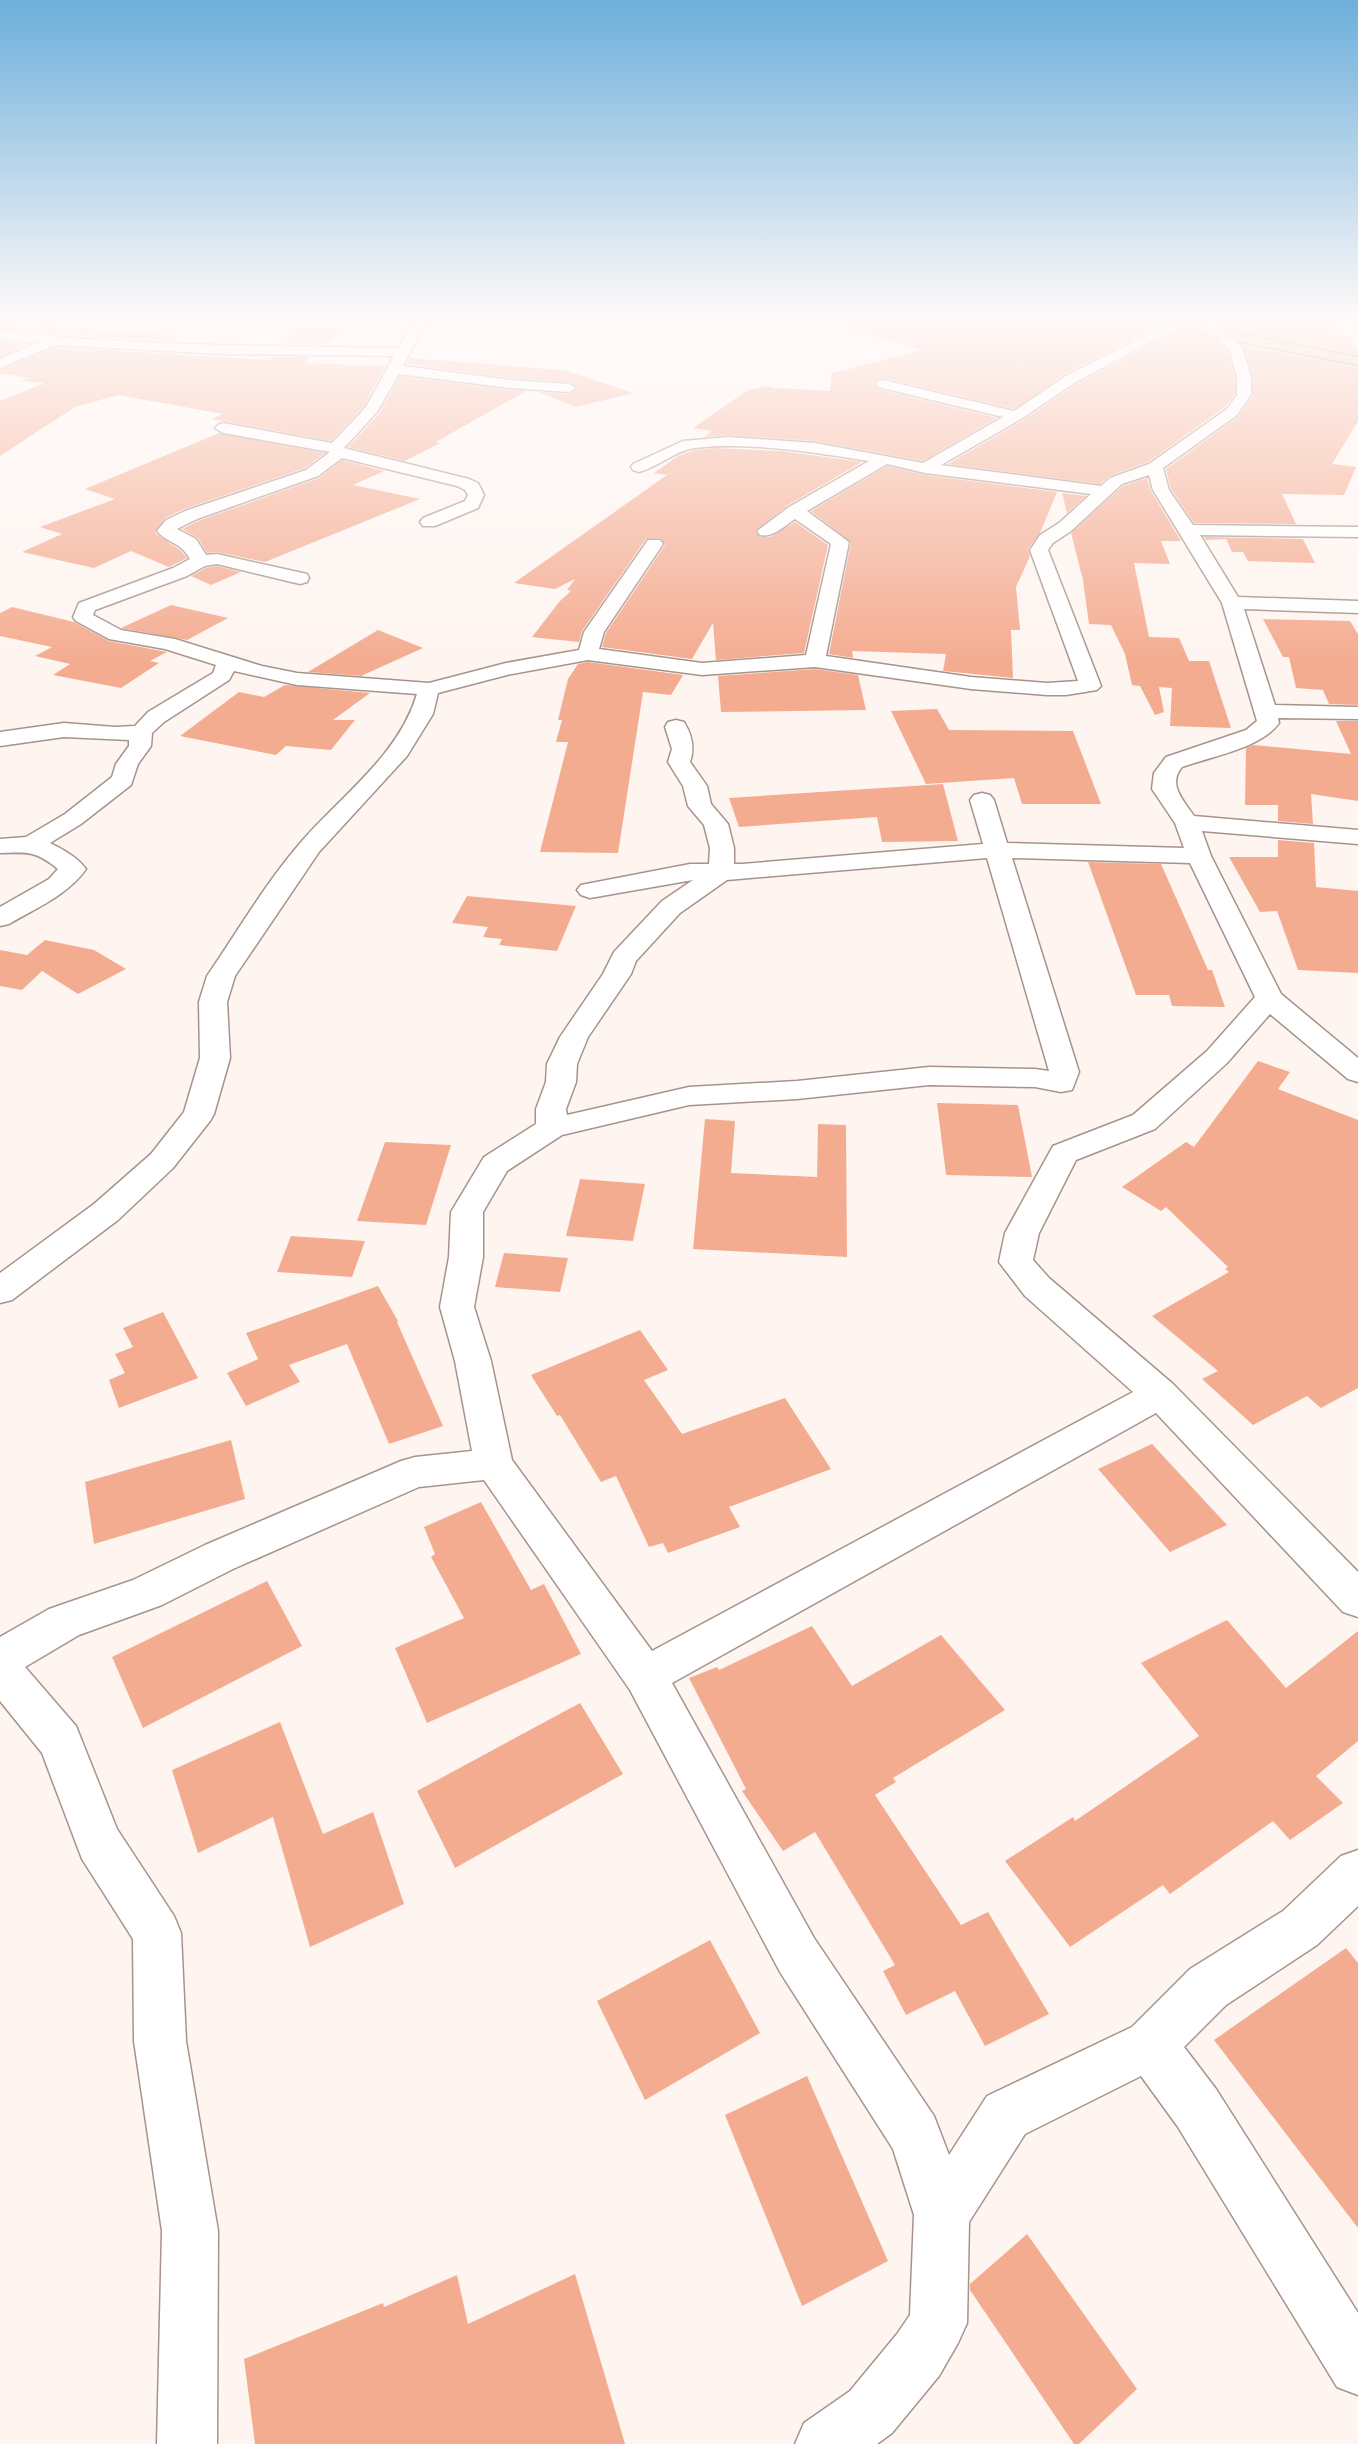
<svg xmlns="http://www.w3.org/2000/svg" width="1358" height="2444" viewBox="0 0 1358 2444" font-family="'PT Sans Narrow',sans-serif">
  <style>
    .building { fill: #f4ac91 }
    .lines { fill: none; stroke-linecap: round; stroke-linejoin: round }
    .street-casing { stroke: #a7938b; stroke-width: 3 }
    .primary-casing { stroke: #9e673f; stroke-width: 3 }
    .street { fill: #fff; fill-rule: evenodd }
    .primary { fill: #e8b894; fill-rule: evenodd }
  </style>
  <rect width="100%" height="100%" fill="#fef5f1"/>
  <g class="building">
    <polygon points="849,320 1161,320 1163,324 1065,374 1014,409 884,378 878,379 874,383 877,389 997,418 923,461 815,441 729,435 704,437 712,431 693,428 748,390 767,386 774,388 830,391 832,373 922,350 848,329"/>
    <polygon points="1217,320 1343,320 1332,334 1356,337 1350,345 1358,346 1358,355 1226,329"/>
    <polygon points="0,324 34,329 43,325 183,336 172,341 99,337 0,329"/>
    <polygon points="299,328 343,328 325,345 284,344"/>
    <polygon points="1179,329 1217,340 1227,349 1235,377 1235,394 1225,407 1148,462 1109,476 1100,484 948,464 1022,421 1077,384"/>
    <polygon points="0,341 28,344 0,357"/>
    <polygon points="1243,345 1358,367 1358,421 1332,464 1356,467 1344,495 1282,494 1296,524 1194,523 1171,489 1166,469 1238,417 1253,396 1253,376"/>
    <polygon points="55,347 269,360 272,357 311,357 304,363 380,366 387,363 364,406 331,441 212,419 223,414 118,395 75,407 0,456 0,401 45,383 21,381 28,378 0,373 0,370"/>
    <polygon points="409,358 563,370 634,393 576,407 539,392 570,394 578,387 569,382 511,378 406,364"/>
    <polygon points="400,376 511,390 526,391 436,442 440,443 405,461 348,447 379,414"/>
    <polygon points="219,433 325,453 305,468 184,509 165,518 155,533 180,550 187,558 169,567 131,551 94,568 22,552 62,534 40,527 115,499 85,489"/>
    <polygon points="714,448 781,451 862,462 788,505 755,531 760,537 770,537 795,522 828,545 804,653 716,660 713,623 692,659 602,647 606,633 665,545 660,538 646,539 582,631 579,642 532,637 560,601 571,591 567,590 575,579 555,589 514,583 667,475 654,473 678,456 694,450"/>
    <polygon points="342,460 384,471 353,485 420,499 265,562 217,552 207,553 198,538 182,529 198,521 319,478"/>
    <polygon points="887,466 925,475 1057,492 1040,533 1028,549 1030,556 1016,587 1020,630 1011,630 1013,678 943,671 946,654 852,651 853,658 829,654 851,542 811,511"/>
    <polygon points="1147,478 1151,491 1181,541 1161,541 1170,564 1134,563 1149,637 1179,638 1189,661 1209,661 1231,728 1170,726 1172,688 1159,687 1164,712 1155,715 1140,686 1132,685 1125,654 1111,625 1089,624 1083,580 1071,533 1123,486"/>
    <polygon points="1062,493 1086,496 1067,513"/>
    <polygon points="1204,537 1303,539 1315,563 1248,561 1243,552 1232,552 1226,539 1206,540"/>
    <polygon points="217,566 241,572 211,585 191,576 206,568"/>
    <polygon points="171,605 228,618 187,640 121,628"/>
    <polygon points="12,607 74,622 109,641 167,652 150,661 159,663 121,688 53,675 70,664 35,656 52,647 0,636 0,613"/>
    <polygon points="1263,619 1350,621 1358,634 1358,705 1329,704 1323,690 1296,688 1289,657 1283,657"/>
    <polygon points="378,630 423,648 361,676 308,672"/>
    <polygon points="588,662 683,675 671,695 643,692 618,853 540,852 568,742 556,742 562,720 558,720 568,679 578,664"/>
    <polygon points="815,669 858,675 866,710 721,712 718,676"/>
    <polygon points="285,685 370,693 333,720 355,720 331,750 286,746 276,755 180,736 239,692 264,697"/>
    <polygon points="937,709 949,730 1073,731 1101,804 1022,804 1014,778 926,784 891,711"/>
    <polygon points="1336,721 1358,721 1358,801 1311,794 1313,824 1278,821 1278,805 1245,805 1246,748 1253,745 1351,754"/>
    <polygon points="943,784 958,841 882,842 877,817 739,827 729,798"/>
    <polygon points="1278,840 1314,843 1316,887 1358,891 1358,973 1298,970 1277,911 1260,912 1229,857 1278,857"/>
    <polygon points="1088,862 1161,864 1208,970 1212,970 1225,1007 1172,1006 1169,995 1136,995"/>
    <polygon points="467,896 576,906 557,951 499,945 502,939 483,937 488,927 452,923"/>
    <polygon points="45,940 94,950 126,969 78,994 42,971 22,990 0,986 0,950 27,955"/>
    <polygon points="1258,1061 1290,1072 1278,1089 1358,1120 1358,1388 1321,1408 1307,1396 1253,1425 1202,1379 1218,1371 1152,1316 1229,1272 1225,1269 1228,1267 1166,1207 1161,1211 1122,1187 1186,1142 1194,1147"/>
    <polygon points="937,1103 1018,1105 1032,1177 946,1175"/>
    <polygon points="705,1119 735,1121 731,1173 817,1177 818,1124 846,1125 847,1257 693,1249"/>
    <polygon points="385,1142 451,1145 426,1225 357,1221"/>
    <polygon points="580,1179 645,1184 633,1241 566,1236"/>
    <polygon points="291,1236 365,1241 352,1277 277,1272"/>
    <polygon points="504,1253 568,1258 560,1292 495,1287"/>
    <polygon points="378,1286 398,1321 397,1322 443,1426 389,1444 347,1344 289,1365 300,1382 246,1406 227,1373 258,1359 246,1333"/>
    <polygon points="163,1312 198,1378 119,1408 109,1380 125,1373 115,1354 133,1347 123,1328"/>
    <polygon points="640,1330 668,1370 644,1380 682,1434 785,1398 831,1469 729,1507 740,1527 668,1553 663,1543 649,1547 616,1476 601,1482 560,1415 557,1416 531,1375"/>
    <polygon points="231,1440 245,1499 94,1544 85,1482"/>
    <polygon points="1152,1444 1227,1525 1170,1552 1098,1469"/>
    <polygon points="481,1502 531,1590 544,1584 581,1654 427,1723 395,1648 464,1618 431,1557 435,1554 424,1527"/>
    <polygon points="267,1581 302,1646 143,1728 112,1657"/>
    <polygon points="1227,1620 1286,1688 1358,1631 1358,1741 1316,1776 1343,1803 1290,1840 1273,1821 1170,1894 1163,1885 1070,1947 1005,1861 1073,1817 1075,1821 1199,1736 1141,1663"/>
    <polygon points="812,1626 852,1686 941,1635 1005,1710 893,1778 896,1782 875,1795 961,1925 988,1912 1049,2014 985,2046 955,1991 906,2015 883,1971 895,1965 815,1832 783,1851 742,1791 746,1789 689,1678 717,1667 719,1670"/>
    <polygon points="580,1703 623,1774 455,1868 417,1791"/>
    <polygon points="280,1722 323,1834 373,1812 404,1904 310,1947 273,1817 198,1853 172,1770"/>
    <polygon points="710,1940 760,2033 645,2100 597,2001"/>
    <polygon points="1346,1948 1358,1963 1358,2228 1214,2040"/>
    <polygon points="807,2076 888,2261 802,2306 725,2115"/>
    <polygon points="1027,2234 1137,2389 1079,2444 1074,2444 970,2290 970,2284"/>
    <polygon points="575,2274 625,2444 255,2444 244,2359 383,2303 384,2307 457,2275 468,2324"/>
  </g>
  <g class="lines">
    <g class="street-casing">
      <path id="street" d="M414 320H427L403 366 511 380 569 384 576 388 569 392 511 388 399 374 377 412 344 448 469 479 478 483 484 495 478 508 435 526H423L420 522 423 518 465 501 468 495 465 490 457 486 342 458 318 476 197 519 177 529 196 539 206 555 217 554 307 574 309 578 307 582 300 584 217 564 205 566 187 576 95 610 93 615 121 630 175 639 262 666 297 673 429 683 506 663 579 650 584 632 648 540H660L663 544 604 632 599 649 702 663 806 655 831 544 795 519C784 526 773 538 760 535L757 531 789 507 869 461C818 453 745 441 694 448 675 451 658 467 639 472L633 470 631 467 633 464 683 441 729 437 815 443 923 463 1003 417 878 387 876 384 878 381 883 380 1014 411 1066 376 1176 320H1185L1186 323 1076 382 1021 419 941 465 1101 486 1110 478 1149 464 1227 409 1237 395V377L1229 348 1200 320H1214L1242 347 1251 377V395L1237 415 1163 468 1169 490 1193 525 1358 527V537L1200 535 1238 597 1358 601V613L1244 609 1275 705 1358 707V719L1278 718 1279 723C1262 748 1210 757 1182 767 1167 785 1184 801 1194 816L1358 830V844L1202 831 1211 856 1281 994 1358 1058V1082L1348 1079 1270 1014 1227 1063 1155 1129 1076 1160 1039 1233 1033 1260 1049 1278 1173 1384 1358 1572V1617L1343 1612 1156 1413 672 1683 814 1938 934 2116 949 2155 987 2096 1132 2027 1190 1969 1283 1911 1341 1856 1358 1850V1906L1317 1945 1226 2005 1184 2047 1216 2089 1358 2313V2395L1337 2387 1178 2127 1141 2076 1025 2134 969 2222 967 2323 958 2343 939 2376 892 2433 877 2444H795L804 2423 850 2391 897 2334 910 2315 914 2215 893 2149 780 1972 630 1690 484 1480 419 1487 233 1569 162 1605 79 1635 25 1667 76 1726 117 1829 174 1916 181 1933 186 2041 218 2231 217 2444H157L162 2231 134 2041 133 1939 82 1859 42 1753 0 1701V1637L49 1609 133 1580 205 1545 401 1461 415 1457 472 1451 455 1361 440 1307 449 1257 451 1212 484 1157 536 1124V1109L546 1082 547 1064 560 1037 603 974 614 952 662 901 693 880 590 898 581 895 577 890 581 885 690 864H709L710 848 704 825 688 806 683 786 668 762 672 749 665 727 668 722 676 720 684 722C692 735 695 748 690 762L707 786 711 804 728 824 734 848V864H742L983 844 970 800 974 795 982 793 990 795 994 800 1007 843 1184 848 1175 823 1152 789 1154 773 1166 757 1246 730 1257 721 1222 603 1153 490 1149 475 1122 484 1071 531 1053 543 1048 550 1101 686 1097 690 1066 695H1047L971 689 815 667 702 675 588 660 507 675 438 693 433 714 407 756 319 852 235 976 227 1002 230 1058 214 1114 210 1121 173 1168 118 1220 12 1300 0 1303V1273L94 1204 151 1154 184 1112 200 1058 199 1002 207 976C238 931 266 882 302 841 342 795 399 755 417 694L297 685 234 671 229 680 164 722 152 733 151 746 138 764 131 785 81 824 50 843C64 850 77 857 86 869 68 895 36 908 9 924L0 926V907L49 879 58 869C36 851 28 852 0 853V839L26 837 65 814 112 777 116 764 129 746V740L64 737 0 746V732L64 723 115 727 135 726 148 712 213 673 216 665 165 649 109 639 76 621 73 617 79 603 173 568 190 559C179 540 169 545 157 531L166 520 185 511 306 470 330 452 223 433 215 428 218 425 223 423 332 443 366 407 394 356 222 354 55 345 0 368V359L37 343 0 339V331C132 346 266 346 399 348ZM887 464 925 473 1091 494 1059 523 1040 535 1030 550 1078 681 1047 683 971 677 826 656 849 542 807 511ZM987 858 1049 1071 1035 1069 929 1067 797 1081 689 1087 567 1115 566 1109 576 1082 577 1064 588 1037 631 974 636 961 680 913 727 880ZM1012 858 1190 863 1255 997 1207 1051 1133 1115 1053 1146 1005 1233 999 1262 1025 1296 1133 1392 652 1651 512 1460 491 1361 474 1307 483 1257V1212L507 1171 562 1135 689 1105 797 1099 929 1085 1035 1087 1061 1092 1072 1090 1079 1072Z"/>
    </g>
    <g class="primary-casing">
      <polygon id="primary" points="1163,320 1184,320 1221,330 1358,357 1358,365 1220,338 1164,323"/>
    </g>
    <use href="#street" class="street"/>
    <use href="#primary" class="primary"/>
  </g>
  <linearGradient id="sky" x2="0" y2="1"><stop stop-color="#6daedb"/><stop offset="0.48" stop-color="#fffaf9"/><stop offset="1" stop-color="#fffaf9" stop-opacity="0"/></linearGradient>
  <rect width="1358" height="662" fill="url(#sky)"/>
</svg>
